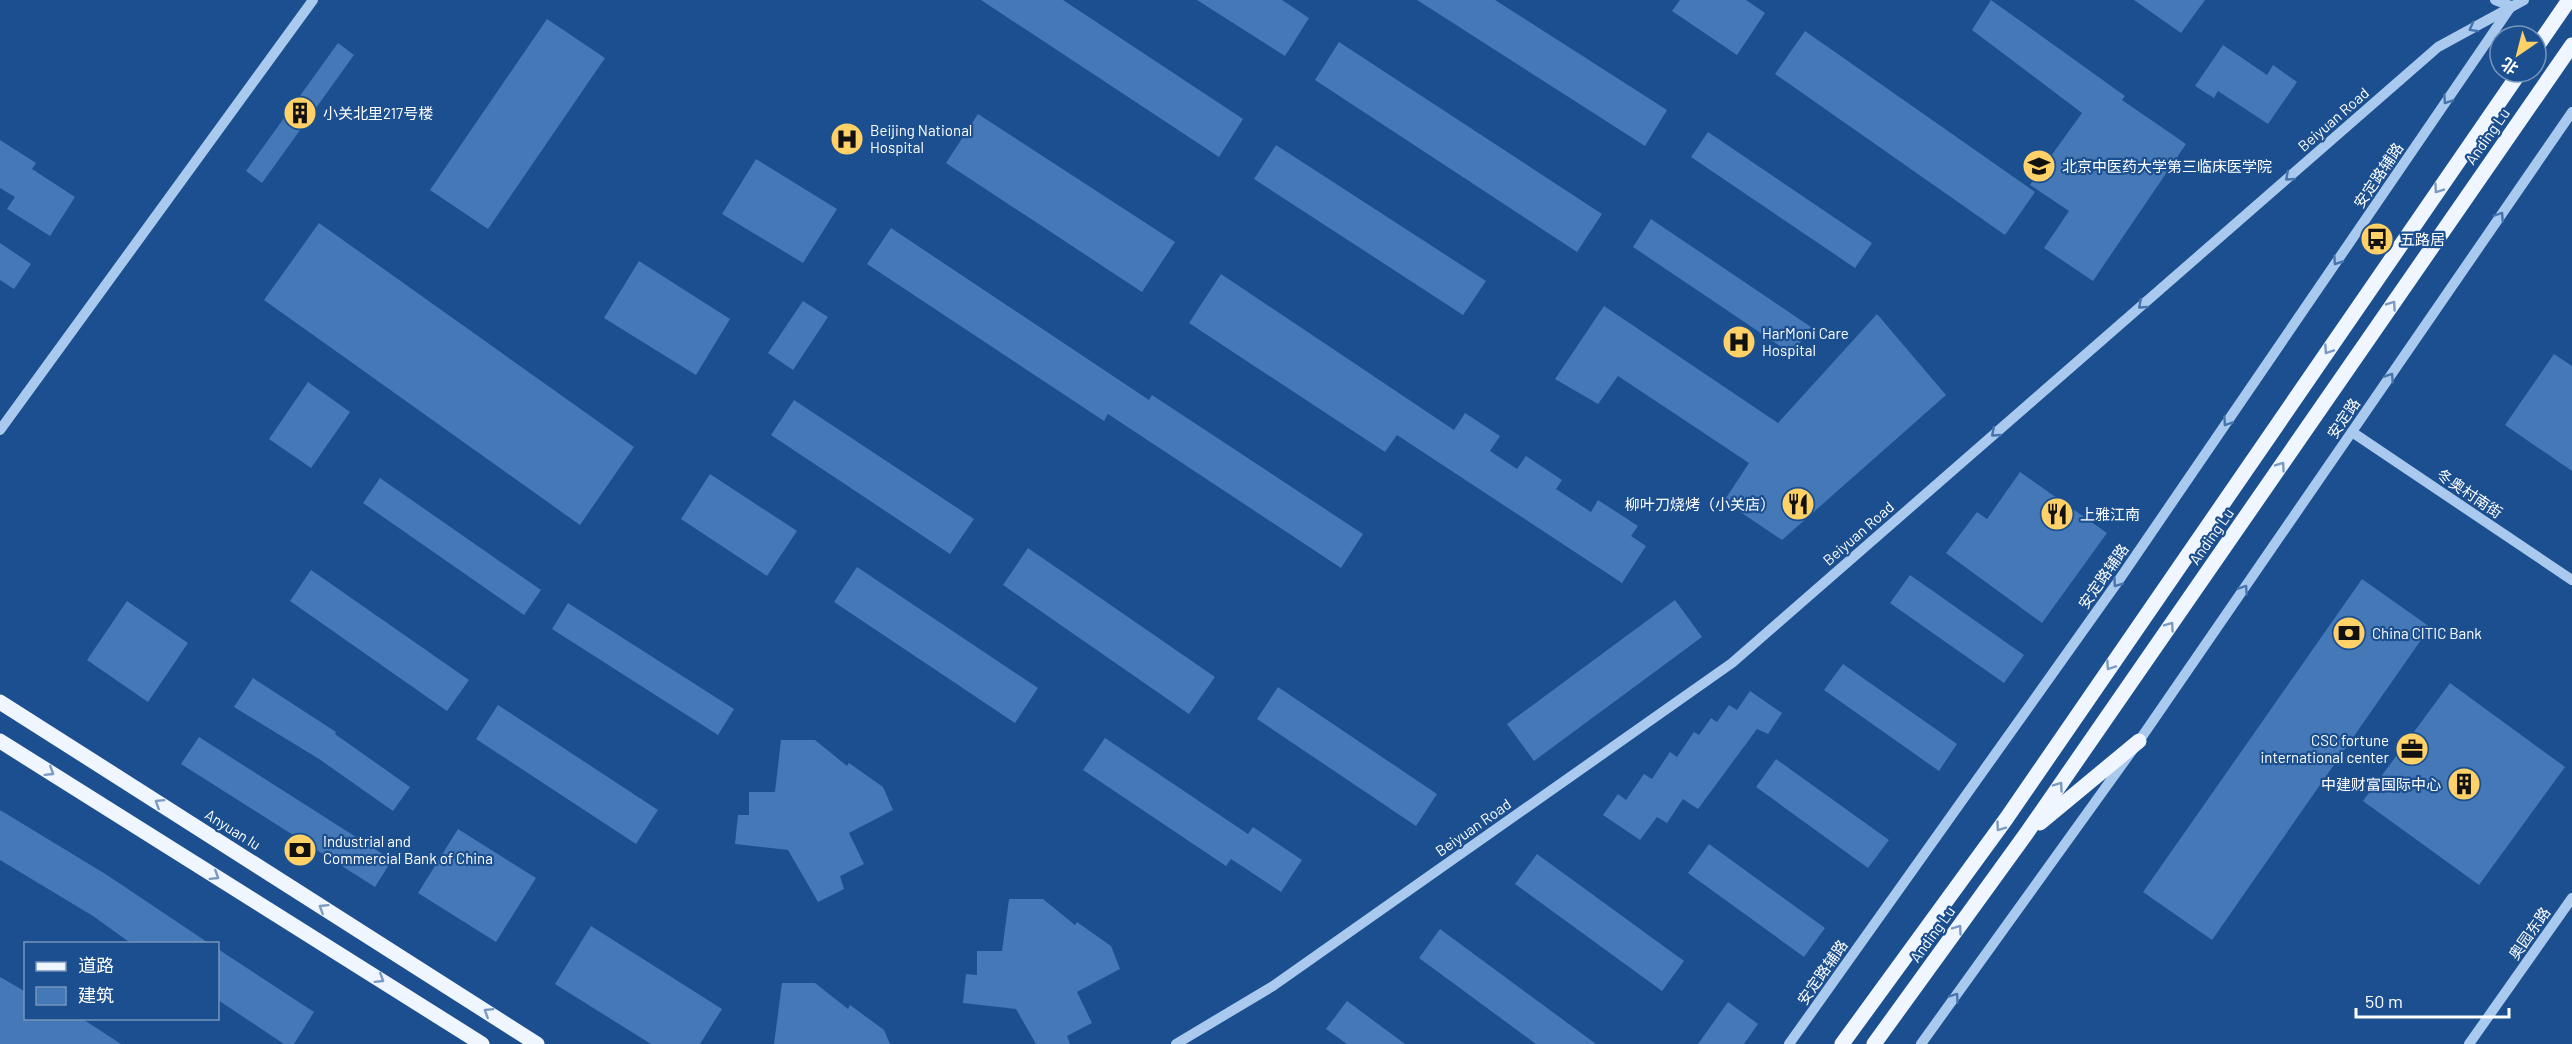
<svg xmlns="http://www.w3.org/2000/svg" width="2572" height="1044" viewBox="0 0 2572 1044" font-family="Barlow,'Noto Sans SC',sans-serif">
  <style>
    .building { fill: #4478b7 }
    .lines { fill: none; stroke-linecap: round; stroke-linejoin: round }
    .minor { stroke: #a9c9ee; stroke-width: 10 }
    .major { stroke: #f0f6ff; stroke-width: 15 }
    .oneway { stroke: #4674ac }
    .oneway2 { stroke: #7b9ac1 }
    .labels { text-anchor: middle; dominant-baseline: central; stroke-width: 4.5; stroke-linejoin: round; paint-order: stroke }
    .poi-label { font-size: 15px; fill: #fff; stroke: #1b4f8f; text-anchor: start }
    .street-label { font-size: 15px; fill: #fff; stroke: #1b4f8f }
  </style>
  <rect width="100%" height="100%" fill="#1b4f8f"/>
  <g class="building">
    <polygon points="981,0 1063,0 1243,119 1219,157"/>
    <polygon points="1197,0 1282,0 1309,18 1285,56"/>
    <polygon points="1417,0 1495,0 1667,110 1645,146"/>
    <polygon points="1680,0 1746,0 1765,13 1737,55 1672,11"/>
    <polygon points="1991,0 2125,96 2122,100 2186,144 2093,281 2044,248 2069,211 2030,185 2082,113 1972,30"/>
    <polygon points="2134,0 2205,0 2181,33"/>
    <polygon points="547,19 605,58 488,229 430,190"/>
    <polygon points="1805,31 2035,192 2005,235 1775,74"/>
    <polygon points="1339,42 1602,214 1577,252 1315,80"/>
    <polygon points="338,43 354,55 262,183 246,171"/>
    <polygon points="2223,45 2267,75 2273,65 2297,82 2268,124 2218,91 2214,98 2195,86"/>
    <polygon points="978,114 1175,242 1142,292 946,163"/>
    <polygon points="1708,132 1872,243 1855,268 1691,157"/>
    <polygon points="0,140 36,163 32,169 75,197 50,236 7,209 15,197 0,188"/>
    <polygon points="1276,145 1486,281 1463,315 1254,179"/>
    <polygon points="756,159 837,209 803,263 722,214"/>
    <polygon points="1651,219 1811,327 1792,354 1633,247"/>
    <polygon points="319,223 634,447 580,525 264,300"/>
    <polygon points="891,228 1149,400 1152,395 1363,534 1341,568 1108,414 1104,421 867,264"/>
    <polygon points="0,243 31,264 14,289 0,280"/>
    <polygon points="639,261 730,319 696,375 604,318"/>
    <polygon points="1221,274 1454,430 1465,413 1500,436 1490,451 1517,469 1526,456 1562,480 1556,489 1591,512 1598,500 1638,526 1631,536 1646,546 1622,583 1397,435 1385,452 1189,323"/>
    <polygon points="803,301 828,317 793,370 768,353"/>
    <polygon points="1604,306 1778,423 1877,314 1946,395 1782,540 1724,501 1749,463 1618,376 1598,404 1555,379"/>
    <polygon points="2554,354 2572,366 2572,471 2505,425"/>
    <polygon points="308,382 350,412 311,468 269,439"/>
    <polygon points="794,400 974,519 950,554 771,435"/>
    <polygon points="2020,472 2107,533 2042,623 1946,553 1977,512 1987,519"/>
    <polygon points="710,474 797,531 767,576 681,519"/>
    <polygon points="380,478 541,590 524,615 363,503"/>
    <polygon points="1028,548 1215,677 1189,714 1003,585"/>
    <polygon points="857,567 1038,688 1015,723 834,602"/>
    <polygon points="311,570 469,680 447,711 290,601"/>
    <polygon points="1910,575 2024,655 2004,683 1890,603"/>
    <polygon points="2362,579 2430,627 2212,940 2143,892"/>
    <polygon points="1675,600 1702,637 1534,761 1507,724"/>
    <polygon points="127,601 188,643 148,702 87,660"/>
    <polygon points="568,603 734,709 718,735 552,629"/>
    <polygon points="1843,664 1957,744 1939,771 1824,690"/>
    <polygon points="253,678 336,732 335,734 410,787 393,811 319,759 234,707"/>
    <polygon points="2450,683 2565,767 2479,885 2363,801"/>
    <polygon points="1278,687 1437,794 1416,826 1257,719"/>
    <polygon points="1750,691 1782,713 1768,734 1757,729 1698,809 1683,799 1667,823 1657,817 1640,840 1603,815 1618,794 1626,800 1644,774 1652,779 1670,752 1677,757 1694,732 1699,735 1711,718 1717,722 1729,705 1737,710"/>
    <polygon points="498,705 658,810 636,844 476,739"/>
    <polygon points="199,737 392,860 375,887 181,764"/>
    <polygon points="1105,738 1248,834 1253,827 1302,860 1281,892 1231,859 1226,866 1083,770"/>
    <polygon points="781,740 815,740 847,766 849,763 883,787 893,810 849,833 864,864 840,876 844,889 818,902 788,850 735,844 738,815 749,815 749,792 775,792"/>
    <polygon points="1776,759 1889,840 1868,868 1756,787"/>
    <polygon points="0,810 107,875 210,944 132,944 93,916 0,860"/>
    <polygon points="458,829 536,878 496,942 418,893"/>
    <polygon points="1709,844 1825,928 1804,957 1688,873"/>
    <polygon points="1537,854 1684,961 1662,991 1515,884"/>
    <polygon points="1009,899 1043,899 1075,925 1077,922 1111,946 1120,969 1077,992 1092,1023 1067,1036 1070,1044 1036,1044 1016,1009 963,1003 966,974 977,975 977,951 1002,951"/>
    <polygon points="591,926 722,1009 700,1044 651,1044 555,984"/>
    <polygon points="1440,929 1596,1044 1536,1044 1419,958"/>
    <polygon points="218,949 314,1012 294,1044 284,1044 218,1000"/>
    <polygon points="0,977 26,992 26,1018 81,1018 121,1044 0,1044"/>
    <polygon points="782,983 815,983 848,1009 850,1005 884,1030 890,1044 774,1044"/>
    <polygon points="1347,1001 1405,1044 1347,1044 1326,1029"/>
    <polygon points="1728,1002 1758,1024 1744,1044 1698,1044"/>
  </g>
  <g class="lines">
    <g class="minor">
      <polyline points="2495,0 2511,6"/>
      <polyline points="0,430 313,0"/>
      <polyline points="2352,432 2572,580"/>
      <polyline points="1176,1044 1273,986 1732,663 2438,47 2524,0"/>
      <polyline points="1789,1044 2119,580 2510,8"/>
      <polyline points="1921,1044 2139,741 2572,112"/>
      <polyline points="2469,1044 2572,898"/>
    </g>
    <g class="major">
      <polyline points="2536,48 2569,0"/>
      <polyline points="0,702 537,1044"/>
      <polyline points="0,741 482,1044"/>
      <polyline points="2040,823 2139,741"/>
      <polyline points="1842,1044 2006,819 2520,72"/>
      <polyline points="1874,1044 2026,834 2572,45"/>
    </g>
  </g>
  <defs><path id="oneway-chevron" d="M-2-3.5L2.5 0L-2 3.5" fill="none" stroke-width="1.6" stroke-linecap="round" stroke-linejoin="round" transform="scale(1.5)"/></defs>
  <g class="oneway">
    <use href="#oneway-chevron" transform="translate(2473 28) rotate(151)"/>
    <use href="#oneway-chevron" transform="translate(2447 100) rotate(124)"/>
    <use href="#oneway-chevron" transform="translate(2289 177) rotate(139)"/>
    <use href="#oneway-chevron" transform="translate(2500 216) rotate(-56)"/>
    <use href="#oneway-chevron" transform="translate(2337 261) rotate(124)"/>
    <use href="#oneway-chevron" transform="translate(2142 305) rotate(139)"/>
    <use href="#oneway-chevron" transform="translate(2390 377) rotate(-56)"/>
    <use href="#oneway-chevron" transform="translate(2227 422) rotate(124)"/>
    <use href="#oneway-chevron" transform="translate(1995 433) rotate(139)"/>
    <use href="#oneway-chevron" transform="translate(2117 583) rotate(125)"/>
    <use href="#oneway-chevron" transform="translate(2244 589) rotate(-56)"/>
    <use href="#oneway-chevron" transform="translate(1955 997) rotate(-54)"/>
  </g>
  <g class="oneway2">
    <use href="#oneway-chevron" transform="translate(2438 189) rotate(125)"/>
    <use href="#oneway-chevron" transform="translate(2392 305) rotate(-55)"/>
    <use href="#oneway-chevron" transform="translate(2328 350) rotate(124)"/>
    <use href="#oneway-chevron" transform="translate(2281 466) rotate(-55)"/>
    <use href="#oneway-chevron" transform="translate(2170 626) rotate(-55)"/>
    <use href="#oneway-chevron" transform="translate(2110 666) rotate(124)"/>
    <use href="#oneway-chevron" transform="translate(50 772) rotate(32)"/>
    <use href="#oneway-chevron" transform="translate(2059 786) rotate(-55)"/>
    <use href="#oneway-chevron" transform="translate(159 803) rotate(-148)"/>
    <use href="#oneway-chevron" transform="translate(2000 827) rotate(126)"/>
    <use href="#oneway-chevron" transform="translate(215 876) rotate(32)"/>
    <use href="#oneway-chevron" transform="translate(323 908) rotate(-148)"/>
    <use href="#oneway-chevron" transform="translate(1958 929) rotate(-54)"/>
    <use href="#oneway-chevron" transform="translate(380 979) rotate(32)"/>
    <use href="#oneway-chevron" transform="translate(488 1012) rotate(-148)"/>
  </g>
  <defs>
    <g id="building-disc" transform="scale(1.725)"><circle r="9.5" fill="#ffd166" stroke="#1b4f8f"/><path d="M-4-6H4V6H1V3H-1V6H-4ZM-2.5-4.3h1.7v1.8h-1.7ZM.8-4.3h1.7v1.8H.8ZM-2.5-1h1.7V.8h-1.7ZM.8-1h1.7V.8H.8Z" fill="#111"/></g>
    <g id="hospital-disc" transform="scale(1.725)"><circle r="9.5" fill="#ffd166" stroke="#1b4f8f"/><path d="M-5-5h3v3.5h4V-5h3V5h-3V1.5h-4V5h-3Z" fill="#111"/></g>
    <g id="university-disc" transform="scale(1.725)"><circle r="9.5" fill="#ffd166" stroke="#1b4f8f"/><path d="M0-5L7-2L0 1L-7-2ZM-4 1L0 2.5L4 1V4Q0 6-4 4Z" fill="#111"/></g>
    <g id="bus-disc" transform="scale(1.725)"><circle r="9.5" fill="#ffd166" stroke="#1b4f8f"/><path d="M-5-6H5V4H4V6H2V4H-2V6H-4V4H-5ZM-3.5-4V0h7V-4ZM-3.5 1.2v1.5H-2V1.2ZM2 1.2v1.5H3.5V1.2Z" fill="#111"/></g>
    <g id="restaurant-disc" transform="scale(1.725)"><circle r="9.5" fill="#ffd166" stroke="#1b4f8f"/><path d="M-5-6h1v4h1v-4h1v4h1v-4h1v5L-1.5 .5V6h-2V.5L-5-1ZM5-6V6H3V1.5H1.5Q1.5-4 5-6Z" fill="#111"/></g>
    <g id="bank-disc" transform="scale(1.725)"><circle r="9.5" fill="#ffd166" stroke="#1b4f8f"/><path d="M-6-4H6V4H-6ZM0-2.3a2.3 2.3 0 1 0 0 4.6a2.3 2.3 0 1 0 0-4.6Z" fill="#111"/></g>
    <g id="office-disc" transform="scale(1.725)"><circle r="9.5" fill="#ffd166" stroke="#1b4f8f"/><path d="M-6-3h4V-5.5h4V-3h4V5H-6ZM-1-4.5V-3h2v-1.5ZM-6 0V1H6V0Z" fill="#111"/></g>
  </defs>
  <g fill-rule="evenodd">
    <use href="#building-disc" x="300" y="113"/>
    <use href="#hospital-disc" x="847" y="139"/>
    <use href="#university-disc" x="2039" y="166"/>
    <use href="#bus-disc" x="2377" y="239"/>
    <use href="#hospital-disc" x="1739" y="342"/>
    <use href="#restaurant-disc" x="1798" y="504"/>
    <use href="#restaurant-disc" x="2057" y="514"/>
    <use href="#bank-disc" x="2349" y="633"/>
    <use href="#office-disc" x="2412" y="749"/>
    <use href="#building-disc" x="2464" y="784"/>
    <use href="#bank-disc" x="300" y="850"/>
  </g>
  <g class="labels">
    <g class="poi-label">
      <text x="323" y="113">小关北里217号楼</text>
      <text x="870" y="130">Beijing National<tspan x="870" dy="17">Hospital</tspan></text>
      <text x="2062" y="166">北京中医药大学第三临床医学院</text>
      <text x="2400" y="239">五路居</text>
      <text x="1762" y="333">HarMoni Care<tspan x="1762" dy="17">Hospital</tspan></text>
      <text x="1775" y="504" text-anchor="end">柳叶刀烧烤（小关店）</text>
      <text x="2080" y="514">上雅江南</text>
      <text x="2372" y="633">China CITIC Bank</text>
      <text x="2389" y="740" text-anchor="end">CSC fortune<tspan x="2389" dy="17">international center</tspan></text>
      <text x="2441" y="784" text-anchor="end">中建财富国际中心</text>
      <text x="323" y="841">Industrial and<tspan x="323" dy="17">Commercial Bank of China</tspan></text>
    </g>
    <g class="street-label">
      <text transform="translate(2333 119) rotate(-41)">Beiyuan Road</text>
      <text transform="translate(2487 136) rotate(-55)">Anding Lu</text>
      <text transform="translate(2378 175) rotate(-56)">安定路辅路</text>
      <text transform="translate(2343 418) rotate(-56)">安定路</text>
      <text transform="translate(2470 493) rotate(34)">冬奥村南街</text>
      <text transform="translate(1858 533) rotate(-41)">Beiyuan Road</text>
      <text transform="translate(2211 536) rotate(-55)">Anding Lu</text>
      <text transform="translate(2103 576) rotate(-55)">安定路辅路</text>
      <text transform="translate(1473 827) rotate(-35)">Beiyuan Road</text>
      <text transform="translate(233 829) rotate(32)">Anyuan lu</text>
      <text transform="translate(2529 933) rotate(-55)">奥园东路</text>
      <text transform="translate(1932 934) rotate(-54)">Anding Lu</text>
      <text transform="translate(1822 972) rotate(-55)">安定路辅路</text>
    </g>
  </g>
  <rect x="24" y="942" width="195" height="78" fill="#1b4f8f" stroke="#7695bc" stroke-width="1.5"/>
  <rect x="36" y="962" width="30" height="9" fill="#f0f6ff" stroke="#7695bc" stroke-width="1.5"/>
  <text x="78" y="972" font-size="18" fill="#ffffff">道路</text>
  <rect x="36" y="987" width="30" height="18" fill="#4478b7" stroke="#7695bc" stroke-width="1.5"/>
  <text x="78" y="1002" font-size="18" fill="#ffffff">建筑</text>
  <g transform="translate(2518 54) rotate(215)"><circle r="28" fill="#1b4f8f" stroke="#7695bc" stroke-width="1.5"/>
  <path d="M0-4.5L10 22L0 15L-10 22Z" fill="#ffd166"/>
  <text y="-9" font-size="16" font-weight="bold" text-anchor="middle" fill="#ffffff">北</text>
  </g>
  <path d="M2356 1008v9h153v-9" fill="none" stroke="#ffffff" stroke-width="3"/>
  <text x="2365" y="1008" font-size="18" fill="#ffffff" stroke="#1b4f8f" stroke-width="4.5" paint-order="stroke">50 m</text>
</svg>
